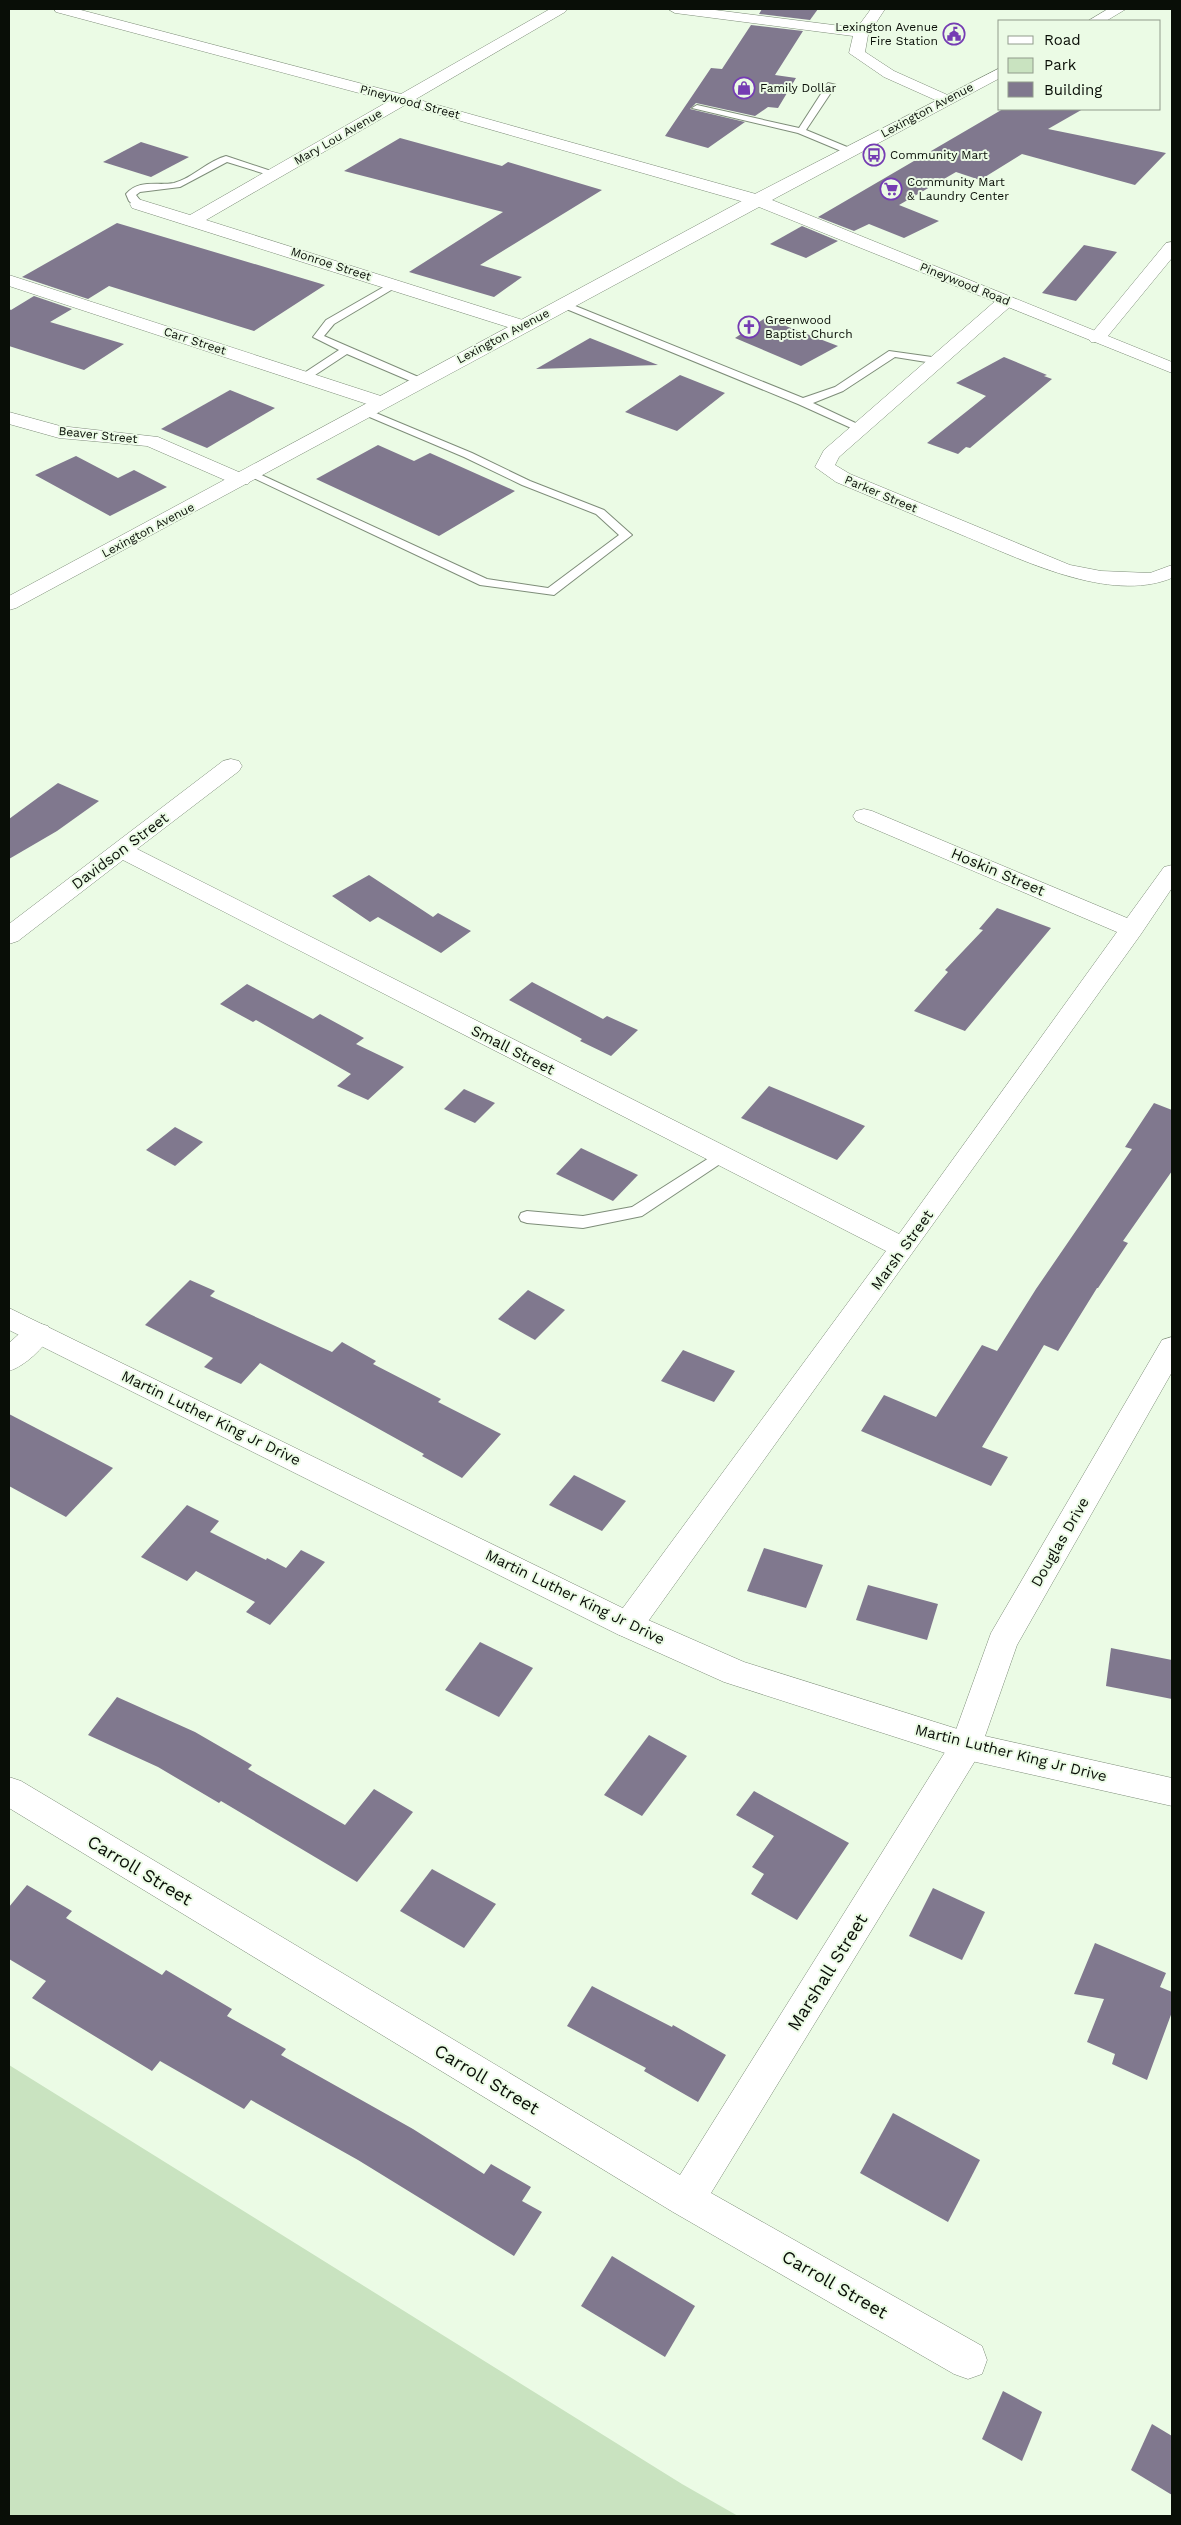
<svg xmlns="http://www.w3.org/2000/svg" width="1181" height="2525" viewBox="0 0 1181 2525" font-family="'Work Sans',sans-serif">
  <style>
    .green { fill: #c9e3c0 }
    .building { fill: #80788e }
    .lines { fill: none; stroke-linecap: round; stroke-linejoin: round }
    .lane-casing { stroke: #7e8d79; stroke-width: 2 }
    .street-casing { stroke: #7e8d79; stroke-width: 1 }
    .secondary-casing { stroke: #7e8d79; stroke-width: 1 }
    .lane { fill: #fff; fill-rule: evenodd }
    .street { fill: #fff; fill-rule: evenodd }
    .secondary { fill: #fff; fill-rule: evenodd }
    .labels { text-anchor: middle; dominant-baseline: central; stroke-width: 4; stroke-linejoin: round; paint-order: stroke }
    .far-poi-label { font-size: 12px; fill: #090e07; stroke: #ebfbe5; text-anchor: start }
    .far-street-label { font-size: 12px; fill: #090e07; stroke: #ebfbe5 }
    .street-label { font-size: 15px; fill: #090e07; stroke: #ebfbe5 }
    .near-street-label { font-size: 18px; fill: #090e07; stroke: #ebfbe5 }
  </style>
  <rect width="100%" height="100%" fill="#ebfbe5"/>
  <polygon class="green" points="9,2065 682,2484 738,2516 9,2516"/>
  <g class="building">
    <polygon points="762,9 818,9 810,20 759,14"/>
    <polygon points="751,25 803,31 775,75 796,78 778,108 768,107 755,116 696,103 690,109 745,122 708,148 665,136 711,68 722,69"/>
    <polygon points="1003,109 1083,109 1048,129 1166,153 1135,185 1022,154 980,180 956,172 899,205 939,221 904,238 869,224 854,231 818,217"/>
    <polygon points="400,138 502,166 508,162 602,190 480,265 522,277 494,297 409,272 503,212 344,171"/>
    <polygon points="141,142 189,157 151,177 103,162"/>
    <polygon points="117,223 325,285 254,331 109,286 88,299 22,277"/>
    <polygon points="802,226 838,241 806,258 770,244"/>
    <polygon points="1084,245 1117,252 1076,301 1042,293"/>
    <polygon points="34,296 72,309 50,322 124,344 84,370 9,346 9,309 11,310"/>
    <polygon points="765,318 838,346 801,366 735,338"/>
    <polygon points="590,338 658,365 536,369"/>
    <polygon points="1004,357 1047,375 1044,376 1052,379 970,448 966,447 958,454 927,443 986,396 956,383"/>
    <polygon points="680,375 725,393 677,431 625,412"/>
    <polygon points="230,390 275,408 207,448 161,429"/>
    <polygon points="378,445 414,461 430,453 515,491 439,536 316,479"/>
    <polygon points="76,456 118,478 134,470 167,487 110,516 35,475"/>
    <polygon points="58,783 99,801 57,831 9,859 9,819"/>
    <polygon points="369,875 433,917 438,913 471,931 441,953 378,917 370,922 332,896"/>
    <polygon points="997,908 1051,928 965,1031 914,1011 948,972 945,970 983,930 979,929"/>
    <polygon points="532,982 603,1019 607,1016 638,1030 611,1056 580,1041 582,1039 509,1000"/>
    <polygon points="247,984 313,1019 320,1014 364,1038 356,1044 404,1067 368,1100 337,1086 351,1074 256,1020 253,1022 220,1004"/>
    <polygon points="769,1086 803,1100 865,1126 837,1160 741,1118"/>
    <polygon points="464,1089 495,1103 475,1123 444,1109"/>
    <polygon points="1154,1103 1172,1110 1172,1171 1123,1241 1128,1243 1098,1288 1097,1288 1058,1351 1044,1345 982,1447 1008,1457 991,1486 861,1431 884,1395 936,1417 982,1345 997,1351 1036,1289 1132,1149 1125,1147"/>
    <polygon points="175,1127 203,1142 175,1166 146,1150"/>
    <polygon points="581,1148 638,1175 613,1201 556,1174"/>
    <polygon points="190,1280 215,1291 210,1296 332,1352 342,1342 376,1361 373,1364 441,1399 438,1402 501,1434 462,1478 422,1456 424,1454 260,1363 241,1384 204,1367 213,1358 145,1325"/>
    <polygon points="528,1290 565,1310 535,1340 498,1319"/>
    <polygon points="683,1350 735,1371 714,1402 661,1381"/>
    <polygon points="9,1414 113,1468 66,1517 9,1486"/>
    <polygon points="574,1475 626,1501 602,1531 549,1505"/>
    <polygon points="187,1505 219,1521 210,1532 266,1560 267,1558 286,1568 301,1550 325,1562 270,1625 246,1612 255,1602 196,1571 187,1581 141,1557"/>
    <polygon points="764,1548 823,1565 806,1608 747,1591"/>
    <polygon points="868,1585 938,1604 927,1640 856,1620"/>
    <polygon points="480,1642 533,1668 499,1717 445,1690"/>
    <polygon points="1111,1648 1172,1660 1172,1699 1106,1686"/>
    <polygon points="117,1697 195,1732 252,1765 248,1769 345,1825 374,1789 413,1812 357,1882 221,1801 219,1803 158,1767 88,1735"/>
    <polygon points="649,1735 687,1756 642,1816 604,1795"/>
    <polygon points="754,1791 849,1843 797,1920 751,1894 764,1874 752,1867 774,1836 736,1815"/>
    <polygon points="432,1869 496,1904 464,1948 400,1911"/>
    <polygon points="27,1885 72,1911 66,1918 162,1975 166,1970 232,2009 227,2016 286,2049 281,2055 413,2129 484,2174 491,2164 531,2187 522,2201 542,2212 514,2256 358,2160 251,2100 244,2109 160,2061 152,2071 32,1998 46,1981 9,1959 9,1907"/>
    <polygon points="933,1888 985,1912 962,1960 909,1936"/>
    <polygon points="1095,1943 1166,1973 1160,1987 1172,1992 1172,2012 1147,2080 1112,2064 1115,2054 1087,2042 1104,1999 1074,1994"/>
    <polygon points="592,1986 672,2027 673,2025 726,2055 698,2102 644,2071 646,2068 567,2026"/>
    <polygon points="893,2113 980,2160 948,2222 860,2173"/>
    <polygon points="612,2256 695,2306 665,2357 581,2306"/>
    <polygon points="1003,2391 1042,2412 1022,2461 982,2439"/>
    <polygon points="1152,2424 1172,2436 1172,2495 1131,2470"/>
  </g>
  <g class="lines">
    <g class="lane-casing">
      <g id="lane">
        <polygon points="828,83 836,85 806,130 852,149 852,153 846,153 798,133 692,108 697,105 799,128"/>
        <path d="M226 156 280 174 275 177 227 162 180 187 140 192 136 195 143 204 141 206H135L129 201 126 194C139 179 157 186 174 183 193 178 207 161 226 156Z"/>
        <polygon points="394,281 399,284 398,286 334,324 324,336 423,379 423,383 415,383 347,354 309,379 301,379 301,375 339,350 313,337 326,320"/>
        <polygon points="563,301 803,398 835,387 889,351 939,358 944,361 939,364 895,357 843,391 813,403 864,427 864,431 860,432 798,404 559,306 558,304"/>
        <polygon points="364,408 472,453 530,481 604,510 632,535 554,595 480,585 245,474 247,472 255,472 487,579 548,588 619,535 596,514 522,485 464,457 360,413 360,409"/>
        <polygon points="720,1151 726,1152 728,1156 726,1160 642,1216 583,1228 527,1223 521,1221 519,1217 521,1213 527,1211 583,1216 632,1207"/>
      </g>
    </g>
    <g class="street-casing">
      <g id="street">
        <polygon points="54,9 77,9 401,94 550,9 567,9 565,12 416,99 763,196 765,200 757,205 751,204 405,105 206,220 529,322 532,326 529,330 517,330 132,208 130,204 132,200 138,199 190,215 389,101 56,12"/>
        <polygon points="668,9 707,9 857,28 871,9 885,9 868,35 865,52 894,71 952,97 955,100 947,105 942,103 884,77 849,53 853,36 675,13"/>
        <polygon points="1172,242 1172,258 1103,342 1091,342 1088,338 1091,334 1166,243"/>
        <polygon points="9,275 387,398 389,402 387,406 373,406 9,286"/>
        <path d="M1006 296 1012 297 1015 301 1012 305 839 457 835 465 850 474 1070 565 1101 571 1150 573 1172 565V578C1109 604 1021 559 962 535 920 517 878 500 836 482L815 467 824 450 1000 297Z"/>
        <polygon points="9,412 60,426 158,437 248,476 251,480 248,484 234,484 147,446 59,438 9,424"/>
        <polygon points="231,759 239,761 242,766 239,771 137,849 899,1234 1117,932 856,821 853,816 856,811 864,809 872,811 1127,918 1164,867 1172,865 1172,888 1141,934 639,1634 628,1638 617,1634 612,1625 617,1616 886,1251 123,860 18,941 9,944 9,924 223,761"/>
        <path d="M38 1323 48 1326 52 1333C44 1348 25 1366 9 1371V1343L28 1326Z"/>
        <polygon points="1172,1337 1172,1372 1017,1645 978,1756 711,2193 982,2346 987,2360 982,2374 968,2379 954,2374 673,2212 9,1808 9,1777 21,1781 680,2175 952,1741 991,1633 1162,1340"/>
      </g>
    </g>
    <g class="secondary-casing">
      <g id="secondary">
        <polygon points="1108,9 1126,9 1106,21 1088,21"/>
        <polygon points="1000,68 1000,78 772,200 1172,362 1172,373 759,207 16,608 9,610 9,596 751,196"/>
        <polygon points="9,1308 639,1616 744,1662 967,1732 1172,1778 1172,1806 967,1760 724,1682 617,1634 9,1330"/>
      </g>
    </g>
    <use href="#lane" class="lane"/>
    <use href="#street" class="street"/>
    <use href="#secondary" class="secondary"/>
  </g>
  <defs>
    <g id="civic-ring" transform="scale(1.125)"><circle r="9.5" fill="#ebfbe5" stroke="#753cb3" stroke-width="1.5"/><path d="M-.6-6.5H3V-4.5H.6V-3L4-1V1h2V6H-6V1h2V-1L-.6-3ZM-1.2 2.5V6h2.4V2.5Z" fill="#753cb3"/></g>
    <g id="shop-ring" transform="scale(1.125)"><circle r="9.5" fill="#ebfbe5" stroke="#753cb3" stroke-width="1.5"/><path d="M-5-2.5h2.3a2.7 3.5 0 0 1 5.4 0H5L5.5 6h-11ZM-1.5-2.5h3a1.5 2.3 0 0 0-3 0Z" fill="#753cb3"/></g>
    <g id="bus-ring" transform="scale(1.125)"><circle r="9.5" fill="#ebfbe5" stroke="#753cb3" stroke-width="1.5"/><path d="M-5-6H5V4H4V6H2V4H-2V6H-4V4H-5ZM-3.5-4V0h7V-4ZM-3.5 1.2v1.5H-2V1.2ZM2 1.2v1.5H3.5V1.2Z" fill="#753cb3"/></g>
    <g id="supermarket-ring" transform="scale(1.125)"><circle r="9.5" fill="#ebfbe5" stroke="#753cb3" stroke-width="1.5"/><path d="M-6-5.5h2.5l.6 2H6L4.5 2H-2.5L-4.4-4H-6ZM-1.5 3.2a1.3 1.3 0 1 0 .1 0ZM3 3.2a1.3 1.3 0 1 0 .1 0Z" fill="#753cb3"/></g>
    <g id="church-ring" transform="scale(1.125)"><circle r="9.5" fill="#ebfbe5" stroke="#753cb3" stroke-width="1.5"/><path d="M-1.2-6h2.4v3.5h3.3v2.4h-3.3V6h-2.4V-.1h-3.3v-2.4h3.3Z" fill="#753cb3"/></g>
  </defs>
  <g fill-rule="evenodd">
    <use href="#civic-ring" x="954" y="34"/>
    <use href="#shop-ring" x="744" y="88"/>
    <use href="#bus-ring" x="874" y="155"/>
    <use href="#supermarket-ring" x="891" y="189"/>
    <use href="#church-ring" x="749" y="327"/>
  </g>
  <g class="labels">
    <g class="far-poi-label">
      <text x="938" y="27" text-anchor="end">Lexington Avenue<tspan x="938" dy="14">Fire Station</tspan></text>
      <text x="760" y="88">Family Dollar</text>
      <text x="890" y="155">Community Mart</text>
      <text x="907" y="182">Community Mart<tspan x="907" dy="14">&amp; Laundry Center</tspan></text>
      <text x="765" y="320">Greenwood<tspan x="765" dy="14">Baptist Church</tspan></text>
    </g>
    <g class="far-street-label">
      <text transform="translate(410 102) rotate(15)">Pineywood Street</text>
      <text transform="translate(927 110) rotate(-28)">Lexington Avenue</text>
      <text transform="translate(338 137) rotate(-30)">Mary Lou Avenue</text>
      <text transform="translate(331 264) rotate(18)">Monroe Street</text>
      <text transform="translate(965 284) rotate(22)">Pineywood Road</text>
      <text transform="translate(503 336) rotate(-28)">Lexington Avenue</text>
      <text transform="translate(195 341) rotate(18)">Carr Street</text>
      <text transform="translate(98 435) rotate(6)">Beaver Street</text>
      <text transform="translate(881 494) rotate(23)">Parker Street</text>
      <text transform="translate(148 530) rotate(-28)">Lexington Avenue</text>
    </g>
    <g class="street-label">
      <text transform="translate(120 851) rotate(-37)">Davidson Street</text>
      <text transform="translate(998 872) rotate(23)">Hoskin Street</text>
      <text transform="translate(513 1050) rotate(27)">Small Street</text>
      <text transform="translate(902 1250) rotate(-54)">Marsh Street</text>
      <text transform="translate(211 1418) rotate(26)">Martin Luther King Jr Drive</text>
      <text transform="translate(1060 1542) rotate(-60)">Douglas Drive</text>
      <text transform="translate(575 1597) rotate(26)">Martin Luther King Jr Drive</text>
      <text transform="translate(1011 1753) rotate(14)">Martin Luther King Jr Drive</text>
    </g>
    <g class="near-street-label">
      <text transform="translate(140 1870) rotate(31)">Carroll Street</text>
      <text transform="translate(827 1972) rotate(-58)">Marshall Street</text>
      <text transform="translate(487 2079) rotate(31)">Carroll Street</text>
      <text transform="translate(835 2284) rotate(30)">Carroll Street</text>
    </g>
  </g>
  <rect width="1181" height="2525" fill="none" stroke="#090e07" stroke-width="20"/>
  <rect x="998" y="20" width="162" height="90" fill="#ebfbe5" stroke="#919c8c"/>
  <rect x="1008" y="36" width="25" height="8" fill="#ffffff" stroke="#919c8c"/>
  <text x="1044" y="45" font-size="15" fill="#090e07">Road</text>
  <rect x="1008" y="58" width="25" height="15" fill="#c9e3c0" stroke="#919c8c"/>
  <text x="1044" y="70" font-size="15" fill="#090e07">Park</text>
  <rect x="1008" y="82" width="25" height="15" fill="#80788e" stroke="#919c8c"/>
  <text x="1044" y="95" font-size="15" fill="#090e07">Building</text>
</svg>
